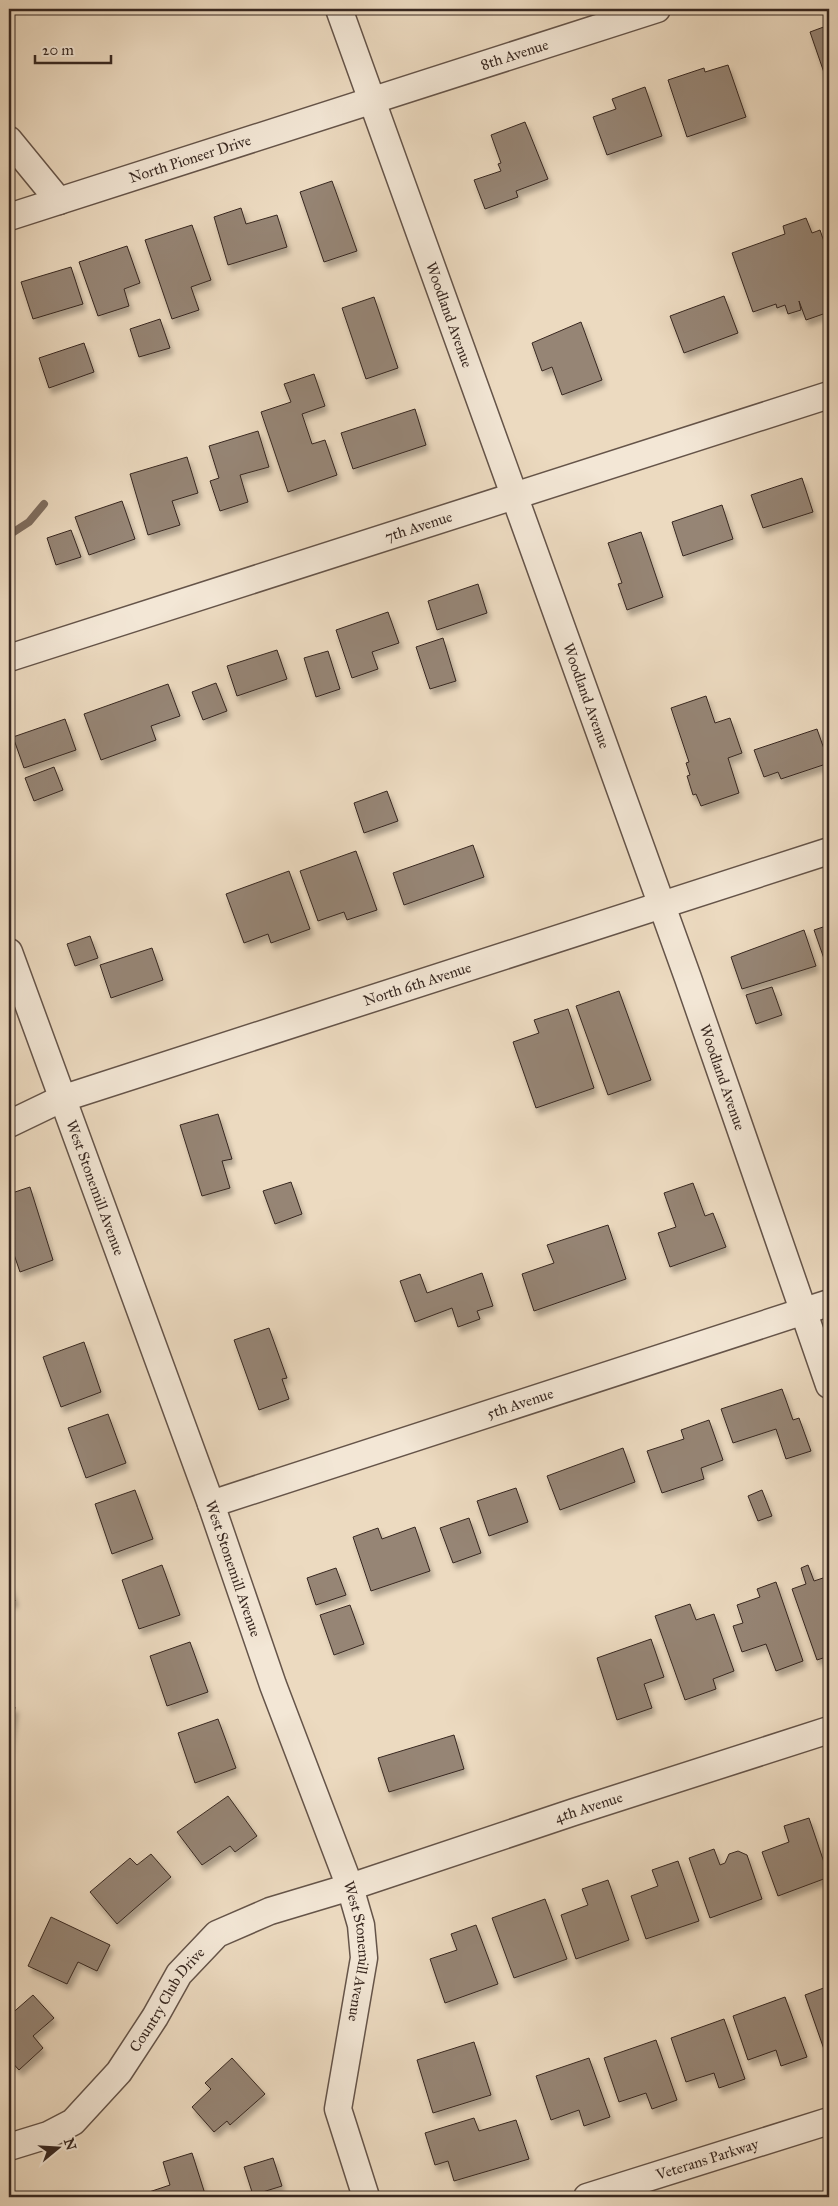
<svg xmlns="http://www.w3.org/2000/svg" width="838" height="2206" viewBox="0 0 838 2206" font-family="'IM FELL Great Primer',serif">
  <style>
    .lines { fill: none; stroke-linecap: round; stroke-linejoin: round }
    .stream { stroke: #7f6e60; stroke-width: 8 }
    .building { fill: #968574; stroke: #382821; filter: url(#shadow) }
    .street-casing { stroke: #655449; stroke-width: 29 }
    .street { stroke: #f3e7d6; stroke-width: 26 }
    .labels { text-anchor: middle; dominant-baseline: central; stroke-width: 4; stroke-linejoin: round; paint-order: stroke }
    .street-label { font-size: 15px; fill: #382821; stroke: #f3e7d6 }
  </style>
  <defs>
    <filter id="shadow"><feDropShadow dx="3" dy="5.5" stdDeviation="2.5" flood-color="#0004"/></filter>
  </defs>
  <rect width="100%" height="100%" fill="#ecdac0"/>
  <filter id="stains"><feTurbulence type="fractalNoise" baseFrequency=".004" numOctaves="4"/><feColorMatrix values="0 0 0 0 .2 0 0 0 0 .09 0 0 0 0 .02 0 0 0 .5 -.17"/></filter>
  <radialGradient id="worn" r=".72"><stop offset=".6" stop-color="#630" stop-opacity="0"/><stop offset="1" stop-color="#630" stop-opacity=".3"/></radialGradient>
  <g class="lines">
    <polyline class="stream" points="9,535 29,522 44,504"/>
  </g>
  <g class="building">
    <polygon points="829,25 829,87 810,32"/>
    <polygon points="728,65 746,117 687,137 668,80 704,68 705,72"/>
    <polygon points="645,87 662,136 607,155 593,117 616,109 612,99"/>
    <polygon points="525,122 548,179 516,191 518,197 485,209 474,180 501,171 498,164 501,163 491,135"/>
    <polygon points="332,181 357,251 324,262 300,192"/>
    <polygon points="241,208 246,224 277,215 287,247 228,265 214,217"/>
    <polygon points="806,218 812,233 820,230 829,256 829,270 825,272 829,282 829,285 826,287 829,295 829,312 806,320 799,301 801,310 788,314 785,305 777,308 776,304 753,312 732,253 785,234 783,226"/>
    <polygon points="192,225 211,280 191,287 199,310 172,319 145,240"/>
    <polygon points="127,246 140,283 124,289 129,306 98,316 79,262"/>
    <polygon points="71,267 83,304 33,319 21,282"/>
    <polygon points="724,296 738,333 684,353 670,316"/>
    <polygon points="374,297 398,368 366,379 342,308"/>
    <polygon points="160,319 170,348 139,357 130,329"/>
    <polygon points="581,322 602,380 562,395 552,367 542,371 532,343"/>
    <polygon points="84,343 94,372 49,388 39,358"/>
    <polygon points="314,374 325,406 302,414 312,444 325,440 337,475 288,492 261,412 291,402 284,384"/>
    <polygon points="415,409 426,445 353,469 341,433"/>
    <polygon points="258,431 269,467 240,475 248,502 220,511 210,481 219,478 209,446"/>
    <polygon points="187,457 198,493 172,501 180,525 148,535 130,474"/>
    <polygon points="802,478 813,512 763,528 751,495"/>
    <polygon points="122,501 135,539 89,555 75,517"/>
    <polygon points="722,505 733,539 683,556 672,522"/>
    <polygon points="71,530 81,557 56,565 47,538"/>
    <polygon points="641,532 663,597 627,610 618,584 622,583 608,543"/>
    <polygon points="478,584 487,613 437,630 428,601"/>
    <polygon points="388,612 399,643 372,652 378,669 352,678 336,630"/>
    <polygon points="443,638 456,681 430,689 416,647"/>
    <polygon points="277,650 287,679 237,696 227,666"/>
    <polygon points="328,651 340,689 316,697 304,658"/>
    <polygon points="216,683 227,711 203,720 192,692"/>
    <polygon points="168,684 180,716 151,726 156,740 101,760 84,714"/>
    <polygon points="706,696 715,723 730,718 742,753 728,758 739,793 701,806 696,794 693,795 687,776 690,775 686,763 689,762 671,708"/>
    <polygon points="65,719 76,750 24,768 13,737"/>
    <polygon points="817,729 829,763 781,779 778,772 764,777 754,750"/>
    <polygon points="54,767 63,790 34,801 25,778"/>
    <polygon points="387,791 398,821 364,833 354,803"/>
    <polygon points="473,845 484,877 404,905 393,873"/>
    <polygon points="356,851 377,910 347,920 344,912 318,921 300,871"/>
    <polygon points="289,871 310,929 271,943 268,934 244,943 226,894"/>
    <polygon points="829,925 829,973 814,930"/>
    <polygon points="804,930 816,966 742,989 731,957"/>
    <polygon points="90,936 98,958 75,966 67,944"/>
    <polygon points="152,948 163,980 111,998 100,965"/>
    <polygon points="772,987 782,1015 756,1024 746,995"/>
    <polygon points="619,991 651,1080 608,1095 576,1006"/>
    <polygon points="568,1009 594,1088 536,1108 513,1042 539,1033 534,1020"/>
    <polygon points="218,1114 232,1159 222,1161 230,1188 202,1196 180,1125"/>
    <polygon points="291,1182 302,1214 275,1224 263,1191"/>
    <polygon points="693,1183 705,1216 713,1213 726,1247 670,1267 658,1233 676,1227 664,1193"/>
    <polygon points="30,1187 53,1260 20,1272 9,1240 9,1194"/>
    <polygon points="608,1225 626,1279 534,1311 522,1274 554,1263 547,1245"/>
    <polygon points="482,1273 493,1306 477,1311 480,1319 458,1327 452,1308 415,1322 400,1281 420,1274 427,1293"/>
    <polygon points="269,1328 287,1378 282,1379 289,1399 259,1410 234,1340"/>
    <polygon points="84,1342 101,1392 61,1407 43,1357"/>
    <polygon points="782,1389 793,1420 799,1418 811,1451 786,1459 776,1429 733,1443 721,1409"/>
    <polygon points="108,1414 126,1463 86,1478 68,1428"/>
    <polygon points="709,1420 723,1460 701,1468 704,1479 662,1493 647,1451 684,1439 681,1430"/>
    <polygon points="623,1448 635,1482 560,1510 547,1476"/>
    <polygon points="516,1488 528,1522 489,1536 477,1501"/>
    <polygon points="135,1490 153,1539 112,1554 95,1504"/>
    <polygon points="762,1490 772,1516 758,1521 748,1496"/>
    <polygon points="469,1518 481,1553 453,1563 440,1528"/>
    <polygon points="415,1527 430,1571 371,1591 353,1537 378,1528 382,1539"/>
    <polygon points="162,1565 180,1615 139,1629 122,1580"/>
    <polygon points="808,1565 814,1581 829,1576 829,1656 817,1660 792,1589 806,1584 801,1568"/>
    <polygon points="336,1568 346,1595 316,1605 307,1578"/>
    <polygon points="776,1582 803,1661 776,1671 766,1644 742,1652 733,1626 743,1623 737,1605 760,1597 757,1589"/>
    <polygon points="9,1584 15,1601 9,1603"/>
    <polygon points="690,1604 696,1620 714,1614 734,1671 713,1679 716,1689 685,1700 655,1616"/>
    <polygon points="350,1605 364,1644 334,1655 320,1615"/>
    <polygon points="651,1639 664,1677 644,1684 652,1708 617,1720 597,1658"/>
    <polygon points="190,1642 208,1692 167,1706 150,1656"/>
    <polygon points="9,1706 15,1707 9,1748"/>
    <polygon points="218,1719 236,1768 195,1783 178,1733"/>
    <polygon points="454,1735 464,1769 389,1792 378,1758"/>
    <polygon points="228,1796 257,1836 235,1852 230,1846 202,1865 177,1832"/>
    <polygon points="809,1818 829,1877 778,1896 762,1852 789,1842 784,1826"/>
    <polygon points="714,1849 720,1865 725,1863 729,1854 738,1851 747,1855 762,1899 710,1918 689,1858"/>
    <polygon points="151,1854 171,1877 117,1924 90,1892 130,1858 137,1865"/>
    <polygon points="678,1861 699,1921 646,1939 631,1896 658,1886 652,1870"/>
    <polygon points="608,1880 629,1940 576,1959 561,1915 588,1905 582,1889"/>
    <polygon points="545,1899 567,1959 514,1978 492,1918"/>
    <polygon points="51,1917 110,1945 97,1971 78,1962 67,1984 28,1966"/>
    <polygon points="476,1925 498,1984 445,2003 430,1959 457,1950 451,1934"/>
    <polygon points="829,1986 829,2053 826,2055 805,1995"/>
    <polygon points="33,1995 54,2018 33,2036 43,2048 19,2070 9,2059 9,2016"/>
    <polygon points="785,1997 807,2057 781,2066 776,2050 748,2060 733,2016"/>
    <polygon points="724,2019 745,2079 719,2088 714,2073 686,2082 671,2038"/>
    <polygon points="656,2040 677,2100 652,2109 646,2093 619,2102 604,2058"/>
    <polygon points="474,2042 491,2095 433,2113 417,2060"/>
    <polygon points="232,2058 265,2094 230,2125 227,2121 214,2132 192,2107 211,2089 205,2083"/>
    <polygon points="589,2058 610,2117 584,2126 579,2110 551,2120 536,2076"/>
    <polygon points="474,2118 479,2131 516,2120 529,2159 454,2181 448,2161 435,2165 425,2133"/>
    <polygon points="192,2153 206,2197 144,2197 143,2194 170,2185 163,2162"/>
    <polygon points="273,2158 282,2186 253,2195 244,2167"/>
  </g>
  <g class="lines">
    <g class="street-casing">
      <g id="street">
        <path id="s1" d="M339 9 688 978 829 1385"/>
        <polyline points="9,140 59,201"/>
        <path id="s2" d="M9 217 657 9"/>
        <path id="s3" d="M9 658 829 395"/>
        <path id="s4" d="M9 952 211 1504 273 1685 350 1887 361 1925 364 1958 338 2109 366 2197"/>
        <path id="s5" d="M9 1124 61 1099 829 851"/>
        <path id="s6" d="M211 1504 829 1303"/>
        <path id="s7" d="M9 2147 48 2135 73 2122 119 2072 155 2017 179 1974 217 1934 270 1911 350 1887 574 1812 829 1730"/>
        <path id="s8" d="M587 2197 829 2121"/>
      </g>
    </g>
    <use href="#street" class="street"/>
  </g>
  <g class="labels">
    <g class="street-label">
      <text stroke="none"><textPath href="#s2" startOffset="531">8th Avenue</textPath></text>
      <text stroke="none"><textPath href="#s2" startOffset="190">North Pioneer Drive</textPath></text>
      <text stroke="none"><textPath href="#s1" startOffset="325">Woodland Avenue</textPath></text>
      <text stroke="none"><textPath href="#s3" startOffset="430">7th Avenue</textPath></text>
      <text stroke="none"><textPath href="#s1" startOffset="730">Woodland Avenue</textPath></text>
      <text stroke="none"><textPath href="#s5" startOffset="432">North 6th Avenue</textPath></text>
      <text stroke="none"><textPath href="#s1" startOffset="1135">Woodland Avenue</textPath></text>
      <text stroke="none"><textPath href="#s4" startOffset="251">West Stonemill Avenue</textPath></text>
      <text stroke="none"><textPath href="#s6" startOffset="325">5th Avenue</textPath></text>
      <text stroke="none"><textPath href="#s4" startOffset="656">West Stonemill Avenue</textPath></text>
      <text stroke="none"><textPath href="#s7" startOffset="700">4th Avenue</textPath></text>
      <text stroke="none"><textPath href="#s4" startOffset="1061">West Stonemill Avenue</textPath></text>
      <text stroke="none"><textPath href="#s7" startOffset="224">Country Club Drive</textPath></text>
      <text stroke="none"><textPath href="#s8" startOffset="126">Veterans Parkway</textPath></text>
    </g>
  </g>
  <rect width="838" height="2206" fill="none" stroke="#ecdac0" stroke-width="30"/>
  <rect x="10" y="10" width="818" height="2186" fill="none" stroke="#382821" stroke-width="2.5"/>
  <rect x="15" y="15" width="808" height="2176" fill="none" stroke="#382821"/>
  <g transform="translate(58 2148) rotate(72)" stroke="#f3e7d6" stroke-width="4" paint-order="stroke">
  <path d="M0-4L9 19L0 12L-9 19Z" fill="#382821"/>
  <text y="-8" font-size="14" font-weight="bold" text-anchor="middle" fill="#382821">N</text>
  </g>
  <path d="M35 55v8h76v-8" fill="none" stroke="#382821" stroke-width="2.5"/>
  <text x="42" y="55" font-size="15" fill="#382821" stroke="#f3e7d6" stroke-width="4" paint-order="stroke">20 m</text>
  <rect width="100%" height="100%" filter="url(#stains)"/>
  <rect width="100%" height="100%" fill="url(#worn)"/>
</svg>
